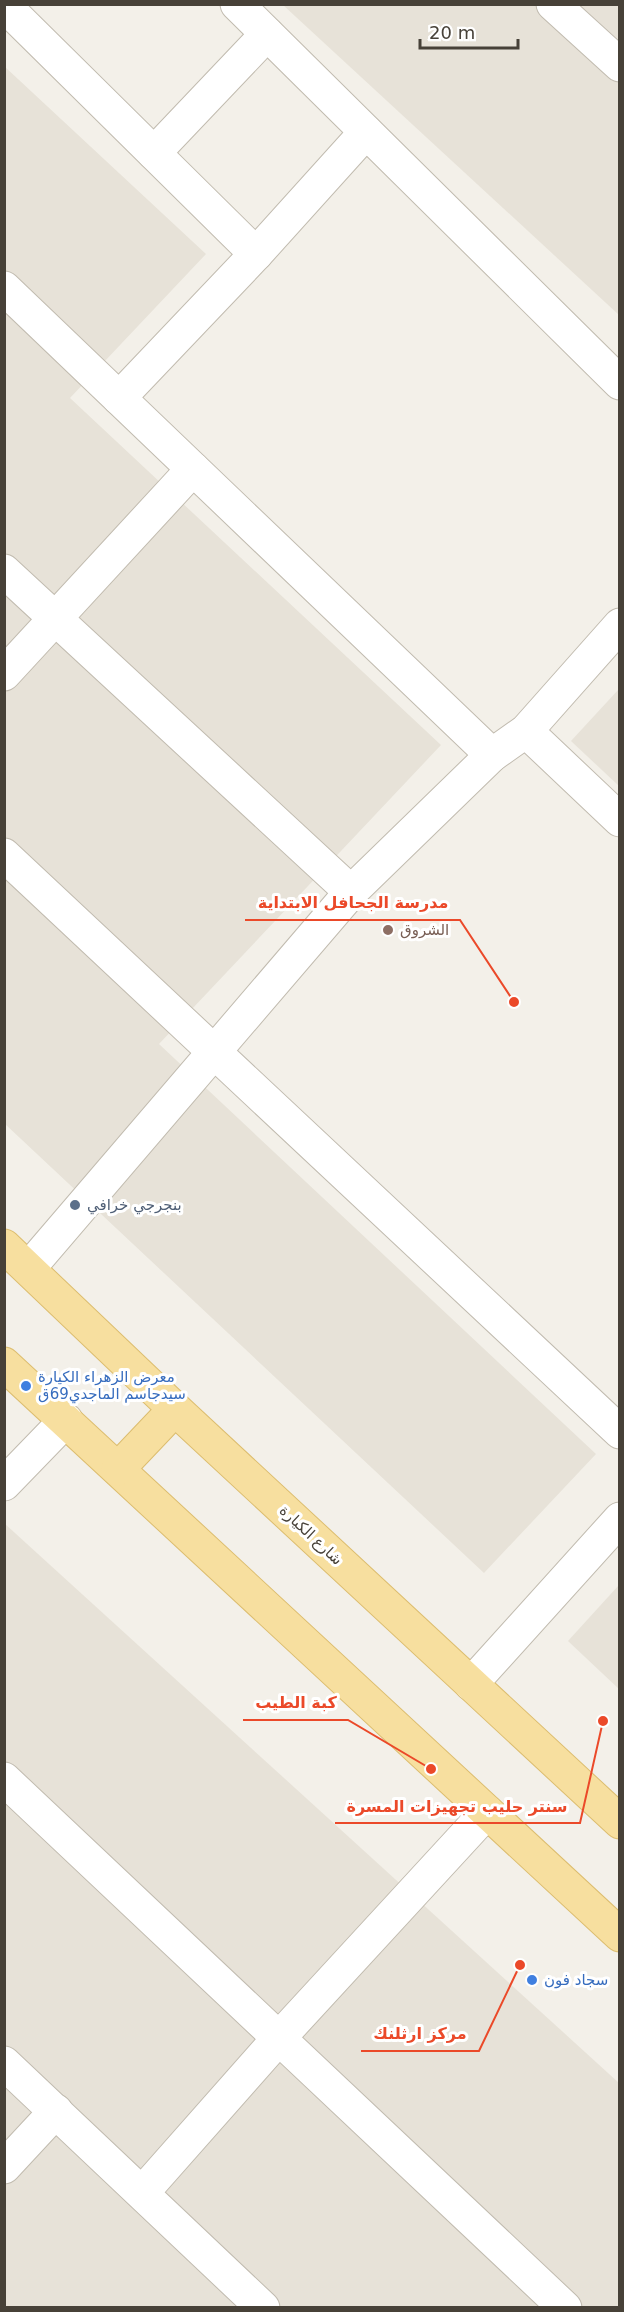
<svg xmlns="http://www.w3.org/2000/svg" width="624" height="2312" viewBox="0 0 624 2312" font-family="'DejaVu Sans','Noto Naskh Arabic',sans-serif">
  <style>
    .residential { fill: #e7e2d8 }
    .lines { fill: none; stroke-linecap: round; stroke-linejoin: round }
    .minor-casing { stroke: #c1bbaf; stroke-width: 35 }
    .major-casing { stroke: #dcbd6f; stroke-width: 35 }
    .minor { stroke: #fff; stroke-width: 33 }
    .major { stroke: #f7df9f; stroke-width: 33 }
    .education-dot { fill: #8d6e63; stroke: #fff; stroke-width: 2 }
    .service-dot { fill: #5c6f8a; stroke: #fff; stroke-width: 2 }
    .shop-dot { fill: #3f7fe0; stroke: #fff; stroke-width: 2 }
    .labels { text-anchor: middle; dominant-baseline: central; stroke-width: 6; stroke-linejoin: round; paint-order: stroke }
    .education-label { font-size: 15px; fill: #785e54; stroke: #fff; text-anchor: start }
    .service-label { font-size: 15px; fill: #4e5e75; stroke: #fff; text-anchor: start }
    .shop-label { font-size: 15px; fill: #366cbe; stroke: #fff; text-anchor: start }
    .street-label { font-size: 15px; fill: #474138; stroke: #fff }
    .leader { fill: none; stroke: #eb4929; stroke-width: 2 }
    .callout-dot { fill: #eb4929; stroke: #fff; stroke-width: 2 }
    .callout-label { font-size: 16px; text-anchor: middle; font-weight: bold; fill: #eb4929; stroke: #fff; stroke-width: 6; stroke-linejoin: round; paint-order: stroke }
  </style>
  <rect width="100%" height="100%" fill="#f3f0e9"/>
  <g class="residential">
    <polygon points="283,5 619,5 619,315"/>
    <polygon points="4,66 206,254 70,398 441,745 159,1044 596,1454 484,1573 5,1124"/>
    <polygon points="619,689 619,786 571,741"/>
    <polygon points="4,1523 619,2083 619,2307 5,2307"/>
    <polygon points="619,1585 619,1689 568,1641"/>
  </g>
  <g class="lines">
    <g class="minor-casing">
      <g id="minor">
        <polyline points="237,4 620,383"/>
        <polyline points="553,4 620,65"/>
        <polyline points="4,5 256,254"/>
        <polyline points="154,153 267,34"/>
        <polyline points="4,288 492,755"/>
        <polyline points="119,398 256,254 366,132"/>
        <polyline points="4,571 351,892"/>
        <polyline points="4,674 193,469"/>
        <polyline points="526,731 620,820"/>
        <polyline points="4,855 620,1432"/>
        <polyline points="29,1268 351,892 492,755 526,731 620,625"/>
        <polyline points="4,1484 66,1420"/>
        <polyline points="471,1684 620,1519"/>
        <polyline points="4,1779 565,2308"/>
        <polyline points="4,2063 263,2308"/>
        <polyline points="4,2167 56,2111"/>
        <polyline points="142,2193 279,2038 487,1812"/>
      </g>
    </g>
    <g class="major-casing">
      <g id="major">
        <polyline points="4,1246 175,1409 620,1822"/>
        <polyline points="4,1364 620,1935"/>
        <polyline points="118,1469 175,1409"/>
      </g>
    </g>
    <use href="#minor" class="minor"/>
    <use href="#major" class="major"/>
  </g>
  <circle class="education-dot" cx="388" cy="930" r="6"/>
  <circle class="service-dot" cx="75" cy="1205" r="6"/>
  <g class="shop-dot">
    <circle cx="26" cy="1386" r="6"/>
    <circle cx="532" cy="1980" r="6"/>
  </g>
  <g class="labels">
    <g class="education-label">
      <text x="400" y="930">الشروق</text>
    </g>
    <g class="service-label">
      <text x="87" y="1205">بنجرجي خرافي</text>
    </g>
    <g class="shop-label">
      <text x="38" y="1377">معرض الزهراء الكيارة<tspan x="38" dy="17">سيدجاسم الماجدي69ق</tspan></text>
      <text x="544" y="1980">سجاد فون</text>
    </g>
    <g class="street-label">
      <text transform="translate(311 1535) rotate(43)">شارع الكيارة</text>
    </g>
  </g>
  <path class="leader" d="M514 1002L460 920H245M431 1769L348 1720H243M603 1721L580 1823H335M520 1965L479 2051H361"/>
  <g class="callout-dot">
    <circle cx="514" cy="1002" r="6"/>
    <circle cx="431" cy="1769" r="6"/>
    <circle cx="603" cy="1721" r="6"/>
    <circle cx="520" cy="1965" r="6"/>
  </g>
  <g class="callout-label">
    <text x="353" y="908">مدرسة الجحافل الابتداية</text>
    <text x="296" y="1708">كبة الطيب</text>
    <text x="457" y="1812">سنتر حليب تجهيزات المسرة</text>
    <text x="420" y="2039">مركز ارثلنك</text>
  </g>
  <rect width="624" height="2312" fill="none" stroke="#474138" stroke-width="12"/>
  <path d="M420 39v9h98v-9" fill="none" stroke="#474138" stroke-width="3"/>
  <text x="429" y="39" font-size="18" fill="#474138" stroke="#ffffff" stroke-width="4.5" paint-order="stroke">20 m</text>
</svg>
